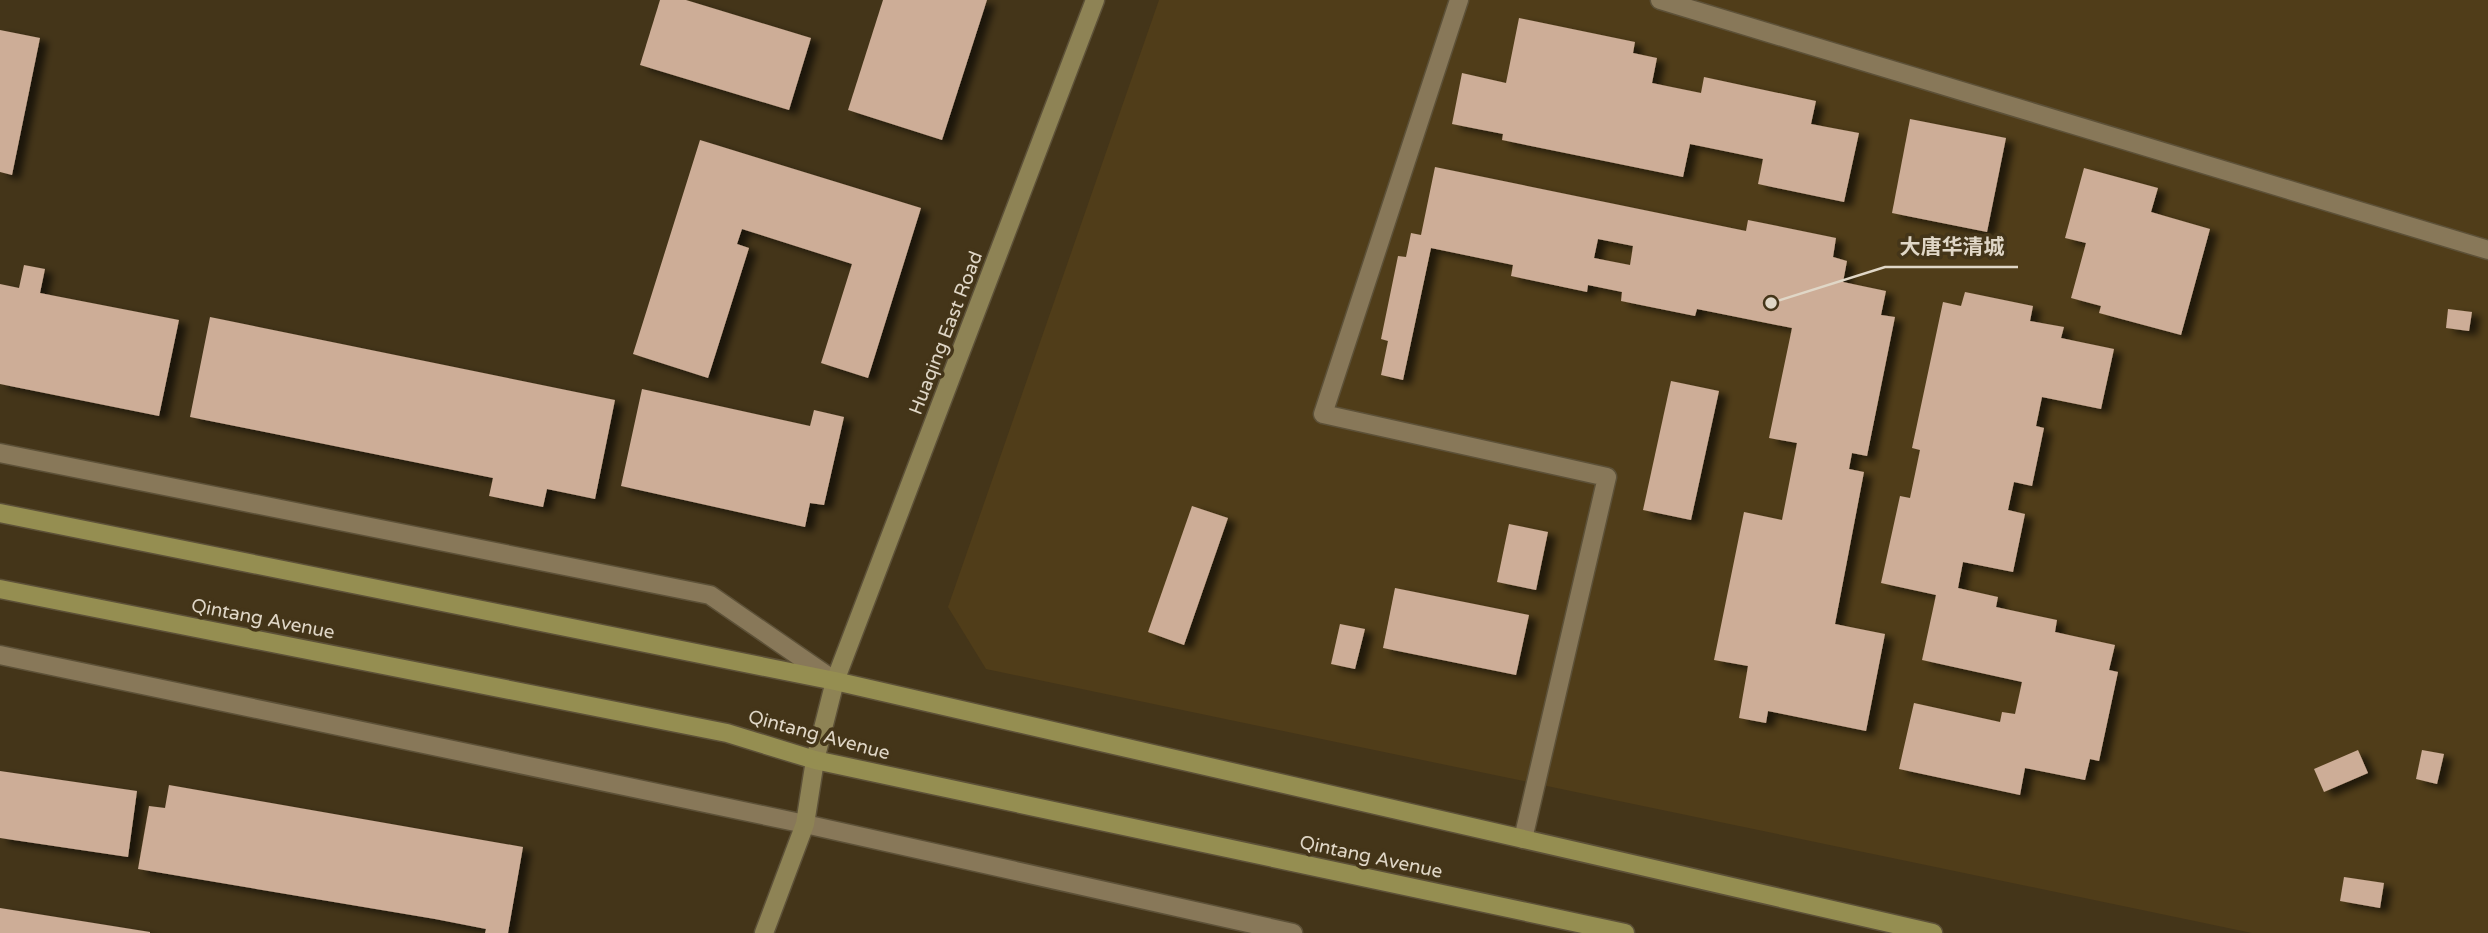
<svg xmlns="http://www.w3.org/2000/svg" width="2488" height="933" viewBox="0 0 2488 933" font-family="'Varela Round','Noto Sans SC',sans-serif">
  <style>
    .built { fill: #503d19 }
    .building { fill: #cdad97; fill-rule: evenodd; filter: url(#shadow) }
    .lines { fill: none; stroke-linecap: round; stroke-linejoin: round }
    .street-casing { stroke: #5d5138; stroke-width: 21 }
    .secondary-casing { stroke: #5d5138; stroke-width: 21 }
    .primary-casing { stroke: #5d5138; stroke-width: 21 }
    .street { stroke: #887859; stroke-width: 18 }
    .secondary { stroke: #8e8355; stroke-width: 18 }
    .primary { stroke: #958e51; stroke-width: 18 }
    .labels { text-anchor: middle; dominant-baseline: central; stroke-width: 7; stroke-linejoin: round; paint-order: stroke }
    .street-label { font-size: 19px; fill: #e0d7c7; stroke: #443519 }
    .leader { fill: none; stroke: #e0d7c7; stroke-width: 2.5 }
    .callout-dot { fill: #e0d7c7; stroke: #443519; stroke-width: 2.5 }
    .callout-label { font-size: 21px; text-anchor: middle; font-weight: bold; fill: #e0d7c7; stroke: #443519; stroke-width: 7; stroke-linejoin: round; paint-order: stroke }
  </style>
  <defs>
    <filter id="shadow"><feDropShadow dx="8" dy="4.5" stdDeviation="3.5" flood-color="#0009"/></filter>
  </defs>
  <rect width="100%" height="100%" fill="#443519"/>
  <polygon class="built" points="1159,0 2488,0 2488,933 2252,933 986,669 948,607"/>
  <g class="building">
    <polygon points="660,0 686,0 811,38 789,110 640,65"/>
    <polygon points="883,0 987,0 942,140 848,110"/>
    <polygon points="1519,18 1635,42 1633,53 1657,58 1652,83 1701,93 1704,77 1816,101 1811,124 1859,133 1844,202 1758,184 1763,159 1690,144 1683,177 1502,140 1503,134 1452,124 1462,73 1506,83"/>
    <polygon points="0,30 40,38 12,175 0,172"/>
    <polygon points="1910,119 2006,138 1987,232 1892,213"/>
    <polygon points="700,140 921,208 868,378 821,363 852,264 742,229 737,244 749,248 708,378 633,354"/>
    <path d="M1435 167 1746 231 1748 220 1836 238 1833 257 1847 261 1843 282 1886 291 1881 315 1895 317 1867 456 1852 453 1849 469 1864 472 1835 624 1885 634 1866 731 1768 711 1766 723 1739 718 1748 666 1714 660 1744 512 1782 520 1797 443 1769 438 1792 328 1697 309 1695 316 1621 301 1622 292 1588 285 1587 292 1511 276 1513 265 1431 248 1403 380 1381 375 1388 341 1381 339 1398 256 1406 257 1411 233 1421 235ZM1598 239 1633 246 1630 265 1594 258Z"/>
    <polygon points="2084,168 2158,188 2151,212 2210,229 2181,335 2099,313 2101,306 2071,298 2086,243 2065,238"/>
    <polygon points="24,265 45,269 40,293 179,320 159,416 0,384 0,284 19,288"/>
    <polygon points="1965,292 2033,306 2030,321 2064,327 2061,338 2114,349 2101,409 2042,397 2036,426 2044,428 2032,486 2014,482 2008,510 2025,514 2013,572 1963,562 1958,588 1998,597 1996,607 2057,620 2055,632 2115,645 2109,670 2118,672 2099,761 2090,759 2085,780 2025,768 2020,795 1899,769 1914,703 2000,722 2002,712 2015,714 2022,682 1922,660 1936,595 1881,583 1900,496 1910,498 1920,450 1912,448 1943,302 1961,306"/>
    <polygon points="2448,309 2472,312 2469,331 2446,328"/>
    <polygon points="210,317 615,400 595,499 547,489 543,507 489,496 493,478 190,417"/>
    <polygon points="1671,381 1719,391 1691,520 1643,510"/>
    <polygon points="642,389 810,426 814,410 844,417 824,505 810,503 805,527 621,486"/>
    <polygon points="1192,506 1228,518 1184,645 1148,632"/>
    <polygon points="1509,524 1548,532 1536,590 1497,582"/>
    <polygon points="1395,588 1529,615 1516,675 1383,648"/>
    <polygon points="1340,624 1365,629 1355,669 1331,664"/>
    <polygon points="2358,750 2368,773 2324,792 2314,769"/>
    <polygon points="2422,750 2444,754 2437,784 2416,779"/>
    <polygon points="0,771 137,791 128,857 0,838"/>
    <polygon points="169,785 523,847 508,933 485,933 486,929 435,919 138,869 149,806 165,808"/>
    <polygon points="2344,877 2384,883 2380,908 2340,901"/>
    <polygon points="0,908 150,932 150,933 0,933"/>
  </g>
  <g class="lines">
    <g class="street-casing">
      <g id="street">
        <polyline points="1459,0 1323,414 1607,477 1523,839"/>
        <polyline points="1660,0 2488,250"/>
        <polyline points="0,453 710,595 835,681"/>
        <polyline points="0,655 805,824 1293,933"/>
      </g>
    </g>
    <g class="secondary-casing">
      <polyline id="secondary" points="764,933 805,824 815,760 835,681 1095,0"/>
    </g>
    <g class="primary-casing">
      <g id="primary">
        <polyline points="0,513 835,681 1933,933"/>
        <polyline points="0,589 727,733 815,760 1625,933"/>
      </g>
    </g>
    <use href="#street" class="street"/>
    <use href="#secondary" class="secondary"/>
    <use href="#primary" class="primary"/>
  </g>
  <g class="labels">
    <g class="street-label">
      <text transform="translate(946 333) rotate(-69)">Huaqing East Road</text>
      <text transform="translate(263 619) rotate(11)">Qintang Avenue</text>
      <text transform="translate(819 735) rotate(15)">Qintang Avenue</text>
      <text transform="translate(1371 857) rotate(12)">Qintang Avenue</text>
    </g>
  </g>
  <path class="leader" d="M1771 303L1885 267H2018"/>
  <circle class="callout-dot" cx="1771" cy="303" r="7"/>
  <g class="callout-label">
    <text x="1952" y="254">大唐华清城</text>
  </g>
</svg>
